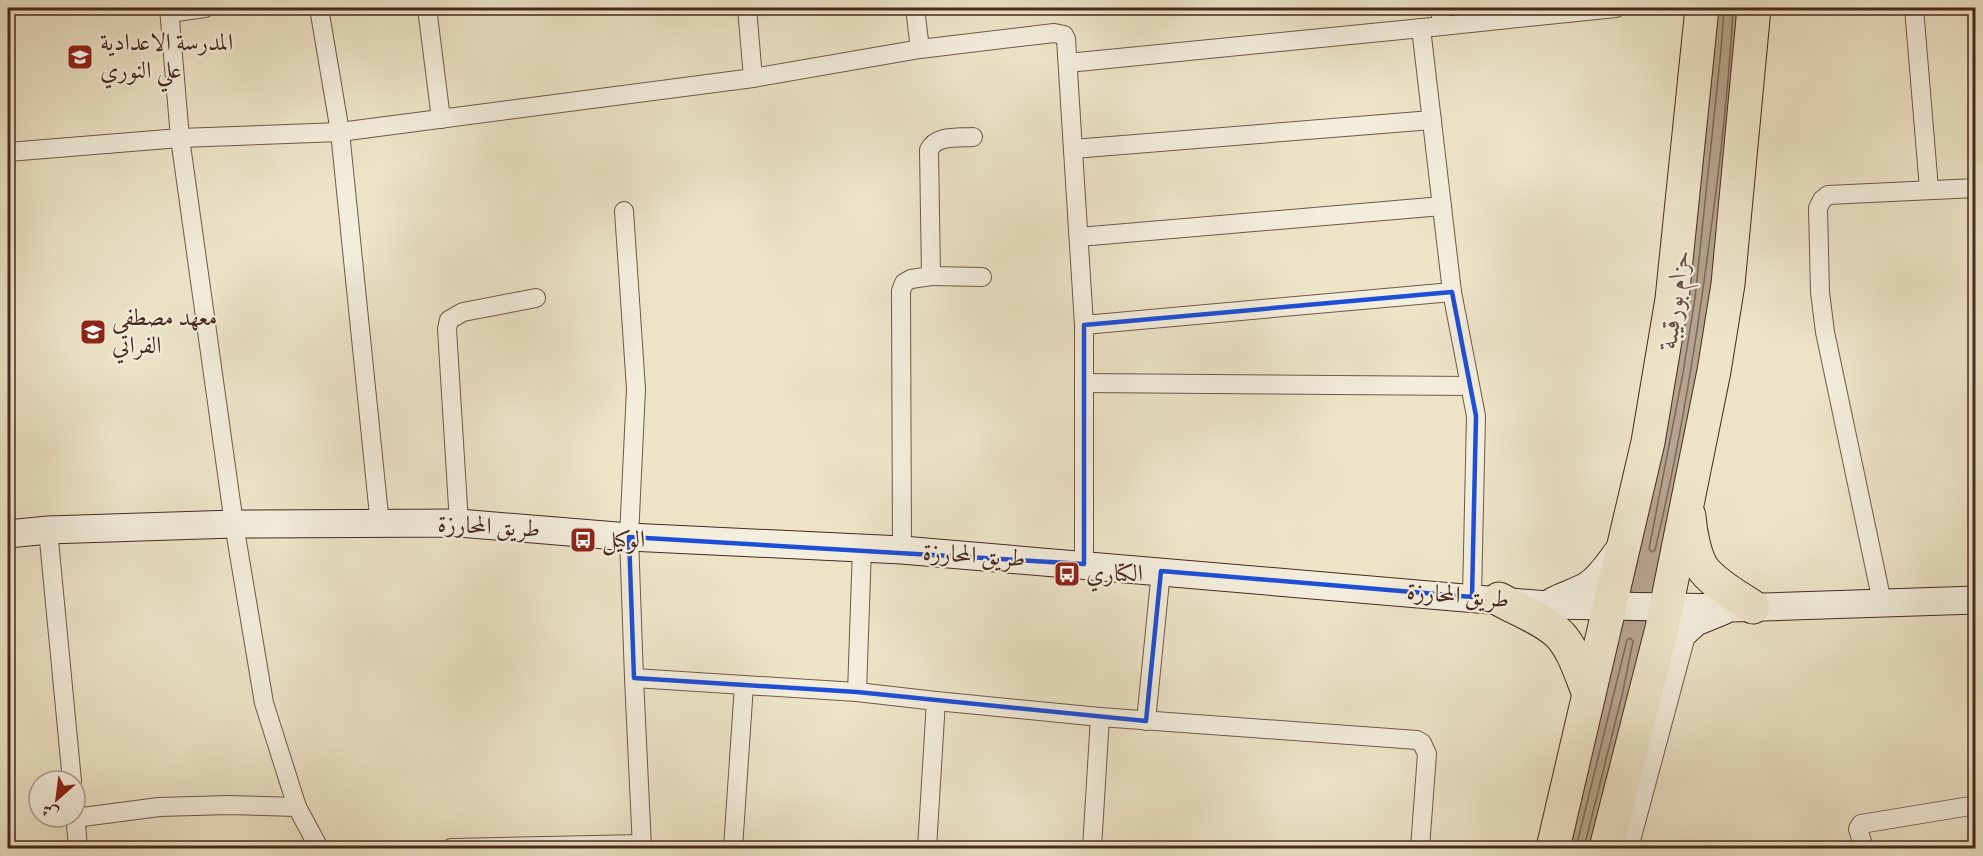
<svg xmlns="http://www.w3.org/2000/svg" width="1983" height="856" viewBox="0 0 1983 856" font-family="'Libre Bodoni',Amiri,serif">
  <style>
    .water { fill: #b5a48e; stroke: #897361; stroke-width: 1.5 }
    .lines { fill: none; stroke-linecap: round; stroke-linejoin: round }
    .shore { stroke: #7e6656; stroke-width: 1.5 }
    .street-casing { stroke: #705848; stroke-width: 20 }
    .secondary-casing { stroke: #47291e; stroke-width: 29 }
    .highway-casing { stroke: #47291e; stroke-width: 35 }
    .street { stroke: #f3eddb; stroke-width: 18 }
    .secondary { stroke: #f3eddb; stroke-width: 27 }
    .highway { stroke: #ede4c8; stroke-width: 33 }
    .marked { fill: none; stroke: #1d4ed8; stroke-width: 4.5; stroke-linejoin: round }
    .labels { text-anchor: middle; dominant-baseline: central; stroke-width: 4.5; stroke-linejoin: round; paint-order: stroke }
    .poi-label { font-size: 24px; fill: #47291e; stroke: #f3eddb; text-anchor: start }
    .street-label { font-size: 24px; fill: #47291e; stroke: #f3eddb }
    .water-label { font-size: 26px; font-style: italic; fill: #684e40; stroke: #f3eddb }
  </style>
  <rect width="100%" height="100%" fill="#ede4c8"/>
  <filter id="stains"><feTurbulence type="fractalNoise" baseFrequency=".00333" numOctaves="4"/><feColorMatrix values="0 0 0 0 .2 0 0 0 0 .09 0 0 0 0 .02 0 0 0 .5 -.17"/></filter>
  <radialGradient id="worn" r=".72"><stop offset=".6" stop-color="#630" stop-opacity="0"/><stop offset="1" stop-color="#630" stop-opacity=".3"/></radialGradient>
  <g class="water">
    <polygon points="1711,8 1747,8 1729,197 1659,594 1629,593"/>
    <polygon points="1618,620 1651,621 1597,848 1562,848"/>
  </g>
  <g class="lines">
    <g class="shore">
      <path d="M1724 8 1721 50 1695 298 1683 373 1649 549 1652 552 1655 550C1679 449 1696 346 1709 244 1720 165 1729 87 1733 8"/>
      <polyline points="1576,848 1627,640 1630,638 1633,641 1623,691 1584,848"/>
    </g>
    <g class="street-casing">
      <g id="street">
        <polyline points="169,8 180,138 234,524 264,703 297,807 319,848"/>
        <polyline points="319,8 340,132 380,525"/>
        <polyline points="427,8 441,119"/>
        <polyline points="747,8 753,78 920,49"/>
        <polyline points="915,8 920,49 1054,33 1064,35 1066,39 1084,325 1084,564"/>
        <polyline points="1914,8 1929,189"/>
        <polyline points="169,13 205,8"/>
        <polyline points="1442,26 1616,8"/>
        <polyline points="1421,28 1452,292 1476,416 1472,597"/>
        <polyline points="1068,63 1442,26 1440,8"/>
        <polyline points="1073,149 1432,120"/>
        <polyline points="8,152 180,138 340,132 753,78"/>
        <polyline points="624,211 636,389 629,537 634,678 642,848"/>
        <polyline points="1079,237 1442,206"/>
        <polyline points="931,276 982,277"/>
        <polyline points="1084,325 1452,292"/>
        <polyline points="1084,383 1469,386"/>
        <polyline points="459,523 447,329 449,320 463,312 536,298"/>
        <polyline points="48,530 72,781"/>
        <path d="M902 550 901 291 904 283 911 279 931 276 929 150C936 135 957 138 973 137"/>
        <polyline points="1882,602 1825,332 1820,292 1818,208 1822,200 1828,195 1976,188"/>
        <polyline points="634,678 857,692 936,701"/>
        <polyline points="857,692 862,548"/>
        <polyline points="1146,721 1161,571"/>
        <polyline points="75,813 78,848"/>
        <polyline points="75,818 159,807 228,805 297,807"/>
        <polyline points="451,848 642,844"/>
        <polyline points="733,848 744,685"/>
        <polyline points="927,848 936,701 1100,717"/>
        <polyline points="1092,848 1100,717 1417,740 1422,743 1427,754 1420,848"/>
        <polyline points="1629,848 1687,632"/>
        <polyline points="1864,848 1858,829 1861,824 1976,805"/>
      </g>
    </g>
    <g class="secondary-casing">
      <g id="secondary">
        <polyline points="8,534 48,530 234,524 459,523 629,537 902,550 1547,605 1732,608 1976,600"/>
        <path d="M1553 601C1564 595 1577 592 1588 585 1602 576 1611 559 1622 546"/>
        <polyline points="1654,660 1696,622 1723,611"/>
      </g>
    </g>
    <g class="highway-casing">
      <g id="highway">
        <path d="M1689 516C1690 531 1695 559 1704 570 1717 586 1737 596 1753 607"/>
        <path d="M1499 599C1518 610 1544 619 1560 635 1574 650 1581 675 1589 694"/>
        <polyline points="1553,848 1648,442 1672,299 1702,8"/>
        <polyline points="1606,848 1662,628 1714,371 1728,284 1754,8"/>
      </g>
    </g>
    <use href="#street" class="street"/>
    <use href="#secondary" class="secondary"/>
    <use href="#highway" class="highway"/>
  </g>
  <path class="marked" d="M1452 292 1476 416 1472 597 1161 571 1146 721 857 692 634 678 629 537 1084 564V325Z"/>
  <defs>
    <g id="school-square" transform="scale(1.35)"><rect x="-9" y="-9" width="18" height="18" rx="4" fill="#8f2418" stroke="#f3eddb"/><path d="M0-5L7-2L0 1L-7-2ZM-4 1L0 2.5L4 1V4Q0 6-4 4Z" fill="#fff"/></g>
    <g id="bus-square" transform="scale(1.35)"><rect x="-9" y="-9" width="18" height="18" rx="4" fill="#8f2418" stroke="#f3eddb"/><path d="M-5-6H5V4H4V6H2V4H-2V6H-4V4H-5ZM-3.5-4V0h7V-4ZM-3.5 1.2v1.5H-2V1.2ZM2 1.2v1.5H3.5V1.2Z" fill="#fff"/></g>
  </defs>
  <g fill-rule="evenodd">
    <use href="#school-square" x="80" y="57"/>
    <use href="#school-square" x="93" y="332"/>
    <use href="#bus-square" x="583" y="540"/>
    <use href="#bus-square" x="1067" y="574"/>
  </g>
  <g class="labels">
    <g class="poi-label">
      <text x="100" y="43">المدرسة الاعدادية<tspan x="100" dy="28">علي النوري</tspan></text>
      <text x="112" y="318">معهد مصطفى<tspan x="112" dy="28">الفراتي</tspan></text>
      <text x="602" y="540">الوكيل</text>
      <text x="1086" y="574">الكتاري</text>
    </g>
    <g class="street-label">
      <text transform="translate(489 527) rotate(3)">طريق المحارزة</text>
      <text transform="translate(974 556) rotate(4)">طريق المحارزة</text>
      <text transform="translate(1458 596) rotate(5)">طريق المحارزة</text>
    </g>
    <g class="water-label">
      <text transform="translate(1675 299) rotate(-82)">حزام بورقيبة</text>
    </g>
  </g>
  <rect width="1983" height="856" fill="none" stroke="#ede4c8" stroke-width="30"/>
  <rect x="9" y="9" width="1965" height="838" fill="none" stroke="#47291e" stroke-width="3"/>
  <rect x="15" y="15" width="1953" height="826" fill="none" stroke="#47291e" stroke-width="1.5"/>
  <g transform="translate(57 799) rotate(208)"><circle r="28" fill="#f3eddb" stroke="#ae9f8f" stroke-width="1.5"/>
  <path d="M0-4.5L10 22L0 15L-10 22Z" fill="#8f2418"/>
  <text y="-9" font-size="16" font-weight="bold" text-anchor="middle" fill="#47291e">ش</text>
  </g>
  <rect width="100%" height="100%" filter="url(#stains)"/>
  <rect width="100%" height="100%" fill="url(#worn)"/>
</svg>
